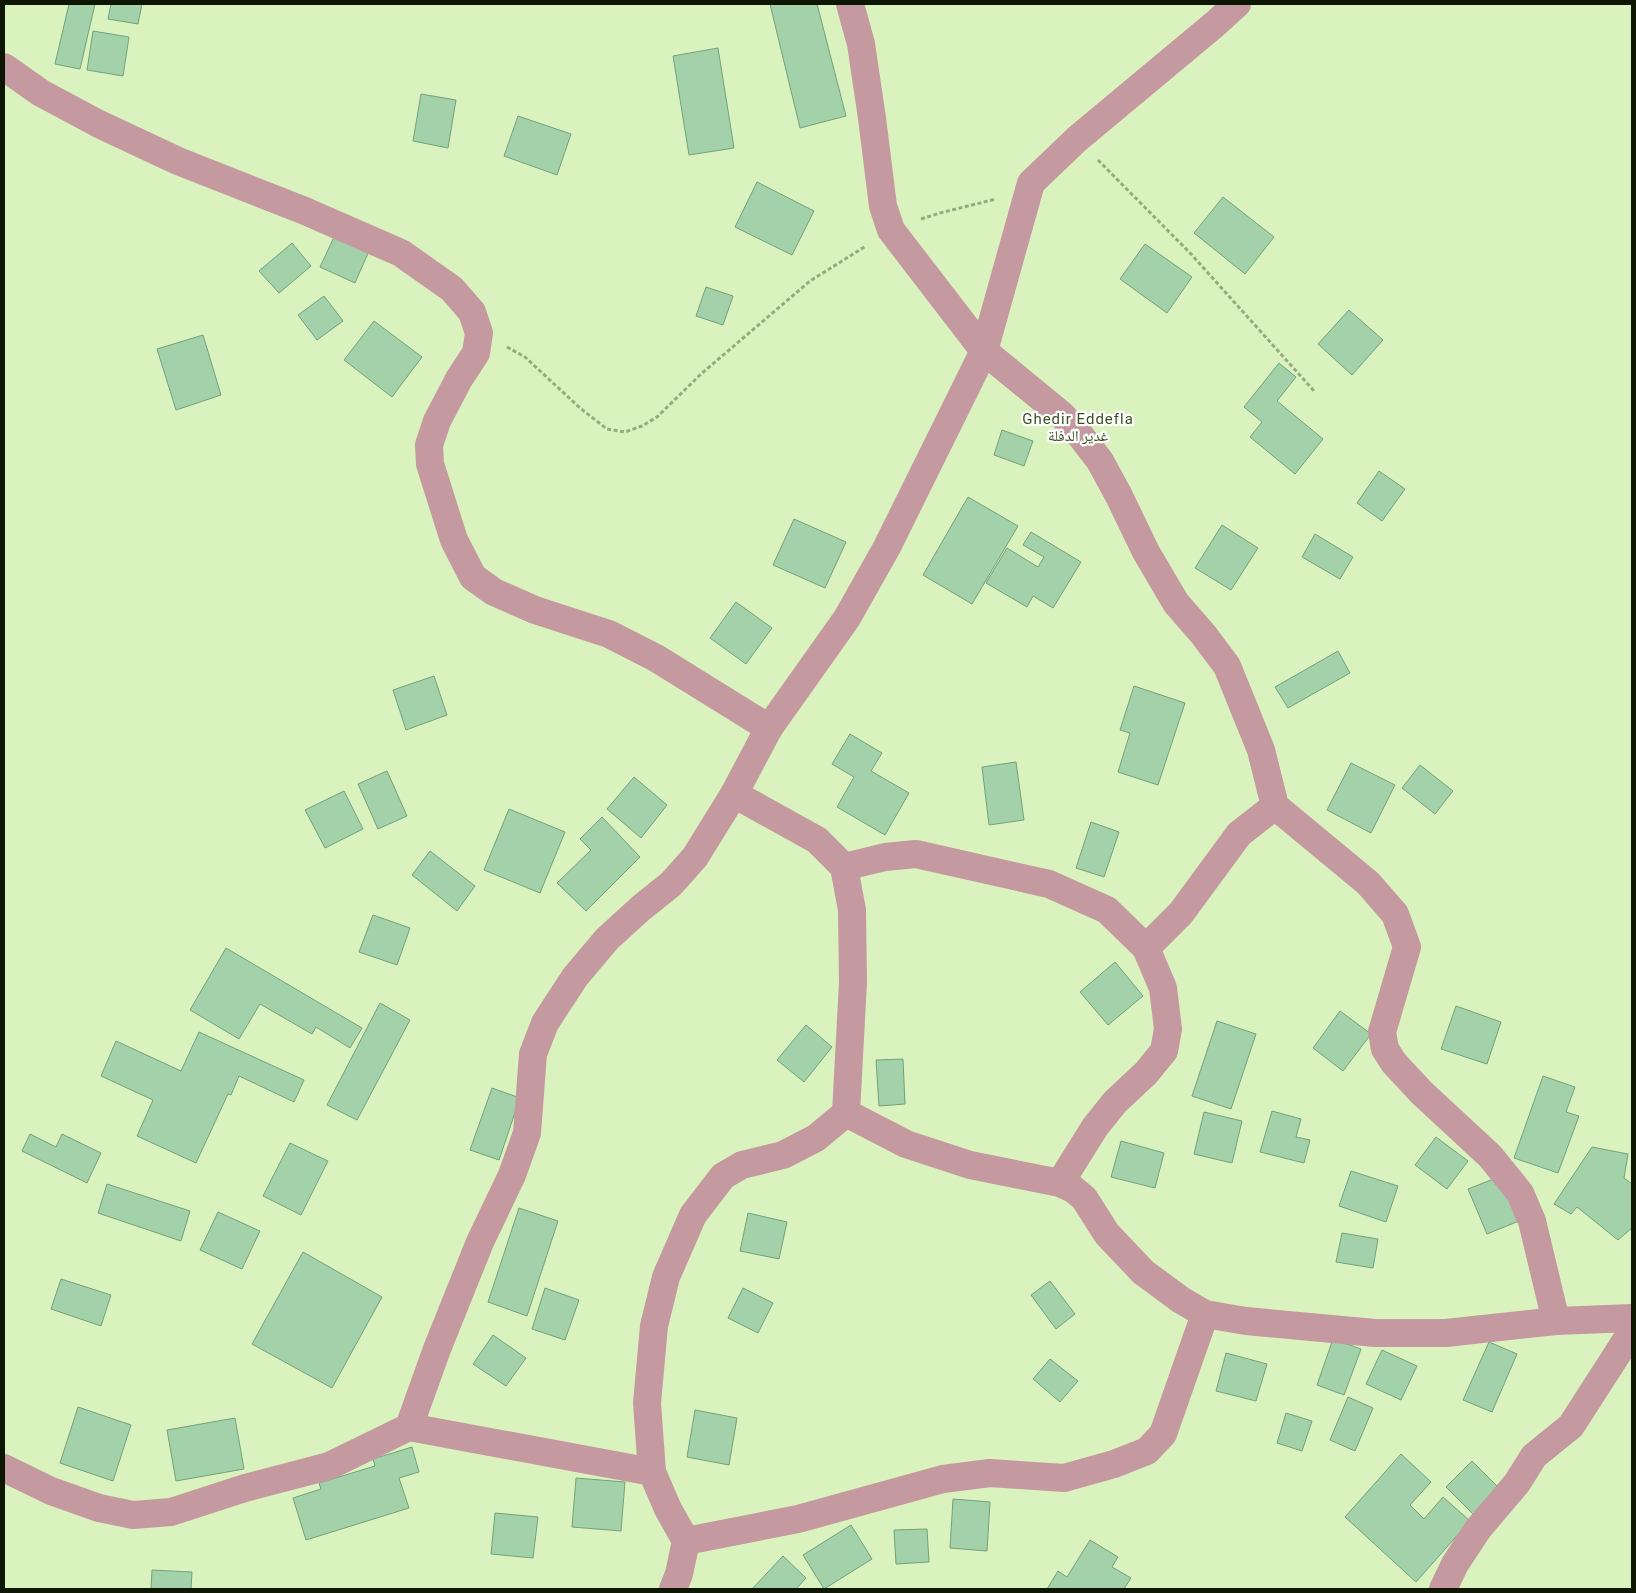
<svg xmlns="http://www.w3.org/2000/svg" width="1636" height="1593" viewBox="0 0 1636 1593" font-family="Roboto,'Noto Naskh Arabic',sans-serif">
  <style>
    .building { fill: #a3d1a9; stroke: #74a17a }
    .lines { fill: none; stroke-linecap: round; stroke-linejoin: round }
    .path { stroke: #96a980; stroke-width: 3; stroke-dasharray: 4 2.5; stroke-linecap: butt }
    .minor { stroke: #c599a0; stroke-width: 28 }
    .labels { text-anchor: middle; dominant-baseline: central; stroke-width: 4.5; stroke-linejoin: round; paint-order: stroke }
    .quarter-label { font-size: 15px; letter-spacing: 1px; fill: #3b4f20; stroke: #fff }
  </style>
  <rect width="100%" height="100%" fill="#daf3be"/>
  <g class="building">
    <polygon points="69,4 95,4 80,69 55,64"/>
    <polygon points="111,4 142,4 138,24 108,19"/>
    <polygon points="770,4 817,4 846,116 800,128"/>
    <polygon points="93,31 129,37 123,76 87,70"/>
    <polygon points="718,48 734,148 689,155 673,56"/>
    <polygon points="421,94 456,100 448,148 413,141"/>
    <polygon points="518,116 571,134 557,175 504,156"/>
    <polygon points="757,182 814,211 792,255 735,227"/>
    <polygon points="1223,197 1274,237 1245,274 1194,233"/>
    <polygon points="335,235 369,251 355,283 320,267"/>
    <polygon points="292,243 311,266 279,293 259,271"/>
    <polygon points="1145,244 1192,277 1167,313 1120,279"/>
    <polygon points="706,287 733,296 723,325 696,316"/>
    <polygon points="324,296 343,321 317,340 298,315"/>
    <polygon points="1349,310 1383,340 1352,375 1318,344"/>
    <polygon points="374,321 422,357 392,397 344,360"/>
    <polygon points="203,335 221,395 176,410 157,349"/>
    <polygon points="1279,363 1296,377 1277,401 1323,439 1295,474 1250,437 1262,422 1244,407"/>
    <polygon points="1002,430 1033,441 1024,466 994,455"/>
    <polygon points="1379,471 1405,489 1382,521 1357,503"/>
    <polygon points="968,497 1018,526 972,604 923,575"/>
    <polygon points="794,519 846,542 825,588 773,565"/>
    <polygon points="1222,525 1258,548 1231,590 1195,568"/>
    <polygon points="1031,532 1081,562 1053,608 1033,596 1027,607 986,583 1007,548 1038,567 1044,557 1023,545"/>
    <polygon points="1315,534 1353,557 1340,579 1302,557"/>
    <polygon points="736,602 772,628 746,664 710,638"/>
    <polygon points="1338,651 1350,673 1288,708 1275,687"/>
    <polygon points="434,676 447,715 406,730 393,690"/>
    <polygon points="1134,686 1185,703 1158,785 1118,772 1130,733 1120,730"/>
    <polygon points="850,734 882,753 871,771 909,793 885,835 837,807 854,777 832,764"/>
    <polygon points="1016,762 1024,820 989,825 982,767"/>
    <polygon points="1351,763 1395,785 1371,833 1327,810"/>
    <polygon points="1420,765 1453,791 1435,814 1402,788"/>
    <polygon points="387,771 407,816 378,829 358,784"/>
    <polygon points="634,777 667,805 641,838 607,809"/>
    <polygon points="344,791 363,829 325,848 305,810"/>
    <polygon points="509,809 565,832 540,893 484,870"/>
    <polygon points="602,817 640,857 586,911 557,883 591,850 580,839"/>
    <polygon points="1091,822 1119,832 1104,877 1076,868"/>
    <polygon points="430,851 475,886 457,911 412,875"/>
    <polygon points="373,915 410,928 397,965 359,952"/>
    <polygon points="226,948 362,1028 350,1048 316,1027 312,1034 260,1004 239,1039 190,1010"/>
    <polygon points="1115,962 1143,996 1108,1025 1080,992"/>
    <polygon points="380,1003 410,1020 357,1120 327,1105"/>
    <polygon points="1456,1006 1501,1022 1487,1064 1441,1049"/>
    <polygon points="1340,1011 1371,1034 1343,1071 1313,1048"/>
    <polygon points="1217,1021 1256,1034 1231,1109 1192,1096"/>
    <polygon points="806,1025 832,1047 804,1082 777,1060"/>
    <polygon points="199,1032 304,1080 294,1102 239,1076 231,1095 228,1094 196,1163 137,1136 153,1100 101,1076 116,1041 181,1071"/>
    <polygon points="903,1059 905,1104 879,1106 876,1060"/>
    <polygon points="1543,1076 1575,1087 1566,1112 1579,1116 1558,1173 1514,1158"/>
    <polygon points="492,1088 520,1098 499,1160 470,1150"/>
    <polygon points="1272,1111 1301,1119 1296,1137 1310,1140 1304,1163 1260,1152"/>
    <polygon points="1204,1112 1242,1121 1232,1163 1194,1154"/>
    <polygon points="30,1134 56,1147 62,1134 101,1153 87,1183 22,1151"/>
    <polygon points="1436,1137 1468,1161 1447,1189 1415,1165"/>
    <polygon points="1121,1141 1164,1153 1155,1188 1111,1177"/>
    <polygon points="290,1143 328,1161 301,1215 263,1196"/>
    <polygon points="1592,1147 1628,1154 1624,1178 1632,1184 1632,1228 1618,1240 1577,1207 1571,1214 1554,1204"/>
    <polygon points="1351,1171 1398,1186 1386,1222 1339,1206"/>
    <polygon points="1501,1176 1519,1221 1487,1234 1468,1189"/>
    <polygon points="107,1184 190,1211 181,1241 98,1213"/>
    <polygon points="519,1208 558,1221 527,1316 488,1302"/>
    <polygon points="218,1212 260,1231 242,1269 200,1250"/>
    <polygon points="748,1213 787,1222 779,1259 740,1251"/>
    <polygon points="1342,1233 1378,1239 1373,1268 1336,1262"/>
    <polygon points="303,1252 382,1297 332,1388 252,1344"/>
    <polygon points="61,1279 111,1295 101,1326 51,1309"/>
    <polygon points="1050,1281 1075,1314 1056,1329 1031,1295"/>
    <polygon points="545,1288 579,1300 565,1340 532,1329"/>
    <polygon points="743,1288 773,1303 758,1333 728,1318"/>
    <polygon points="493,1335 526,1358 506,1386 473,1364"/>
    <polygon points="1333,1339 1361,1349 1344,1395 1317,1385"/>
    <polygon points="1489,1342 1517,1354 1492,1412 1463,1400"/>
    <polygon points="1382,1350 1417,1366 1401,1400 1366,1384"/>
    <polygon points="1226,1353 1267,1364 1256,1401 1216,1391"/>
    <polygon points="1050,1359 1078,1381 1060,1402 1033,1379"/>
    <polygon points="1348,1397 1373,1408 1355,1451 1330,1440"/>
    <polygon points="78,1407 131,1425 113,1481 60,1463"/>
    <polygon points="695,1410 737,1418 729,1465 687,1457"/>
    <polygon points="1286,1413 1312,1421 1302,1451 1277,1443"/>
    <polygon points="235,1418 244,1469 176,1481 167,1430"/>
    <polygon points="412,1447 419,1472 399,1478 409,1508 306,1540 293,1498 321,1489 319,1483 375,1466 373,1459"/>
    <polygon points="1401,1454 1431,1482 1410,1505 1424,1519 1443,1497 1470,1521 1416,1582 1345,1517"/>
    <polygon points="1472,1461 1498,1487 1473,1514 1446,1487"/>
    <polygon points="576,1478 625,1482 621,1531 572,1527"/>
    <polygon points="953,1499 990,1502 987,1551 950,1548"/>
    <polygon points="495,1513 538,1517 533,1558 491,1554"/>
    <polygon points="851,1525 872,1559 824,1589 803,1555"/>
    <polygon points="927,1529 929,1562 896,1564 894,1530"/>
    <polygon points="1090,1540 1118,1557 1112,1567 1131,1578 1124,1589 1047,1589 1058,1571 1067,1577"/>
    <polygon points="783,1556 806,1578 796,1589 752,1589"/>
    <polygon points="152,1570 192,1572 191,1589 151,1589"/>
  </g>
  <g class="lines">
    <g class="path">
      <polyline points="1098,160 1191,254 1315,392"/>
      <polyline points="921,219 940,213 996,199"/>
      <polyline points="507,347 525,357 580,408 607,429 625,432 642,426 657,417 701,374 810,281 866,246"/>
    </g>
    <g class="minor">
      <polyline points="850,4 861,44 872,118 883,206 891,230 984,351 1062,415 1080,435 1100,461 1119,496 1146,552 1176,603 1203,634 1227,666 1261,750 1275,806 1368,883 1395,914 1407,947 1382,1032 1385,1049 1394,1063 1422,1093 1490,1156 1520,1193 1532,1221 1556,1321 1632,1318"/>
      <polyline points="4,67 41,93 99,124 178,161 305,211 401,253 452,289 472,312 479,333 476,353 459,379 437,421 429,445 430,464 454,540 473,577 494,592 535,610 609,634 656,658 769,728"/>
      <polyline points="734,794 817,840 844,867 852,910 853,982 846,1113"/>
      <polyline points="844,867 885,857 916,854 1049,884 1107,910 1146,948 1181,913 1239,834 1275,806"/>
      <polyline points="1060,1183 1095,1127 1115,1102 1146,1073 1164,1051 1168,1029 1163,988 1146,948"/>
      <polyline points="409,1427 652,1472 668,1509 686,1541 679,1574 673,1589"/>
      <polyline points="4,1468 51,1491 99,1508 133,1515 171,1512 245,1488 329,1466 409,1427 437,1349 480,1242 512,1175 527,1133 533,1054 545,1023 575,977 607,939 641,908 671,884 695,857 734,794 769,728 847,618 887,547 984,351 1031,183 1077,139 1215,24 1237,4"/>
      <polyline points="652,1472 647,1403 654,1326 666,1277 693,1215 723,1176 742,1165 783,1155 816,1138 846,1113 906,1144 970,1165 1060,1183 1073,1189 1084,1198 1107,1234 1143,1272 1181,1300 1205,1314 1246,1321 1375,1333 1446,1333 1556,1321"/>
      <polyline points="686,1541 798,1519 943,1479 990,1473 1064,1478 1114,1464 1147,1451 1163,1434 1205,1314"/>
      <polyline points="1443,1589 1455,1564 1478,1529 1517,1483 1534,1456 1571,1426 1632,1331"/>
    </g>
  </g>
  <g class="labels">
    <g class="quarter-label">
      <text x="1078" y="419">Ghedir Eddefla<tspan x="1078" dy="17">غدير الدفلة</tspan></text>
    </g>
  </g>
  <rect width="1636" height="1593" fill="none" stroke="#0d1503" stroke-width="10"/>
</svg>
